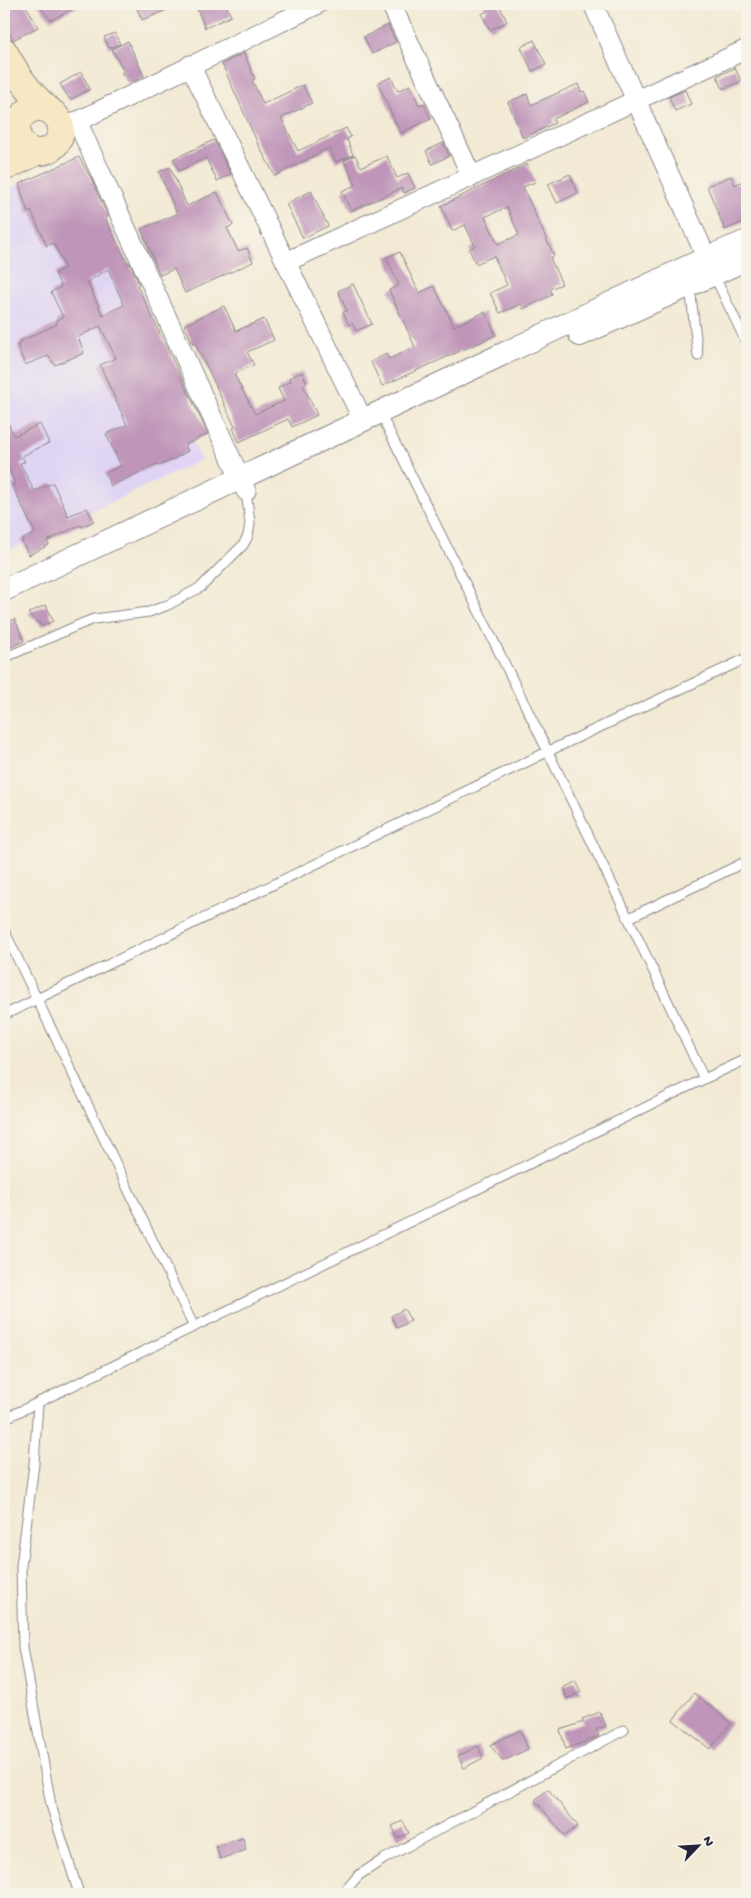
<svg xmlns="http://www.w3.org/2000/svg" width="751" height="1898" viewBox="0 0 751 1898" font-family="'Gochi Hand',sans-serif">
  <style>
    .built { fill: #e0d4f4 }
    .building { fill: #bf95b9; fill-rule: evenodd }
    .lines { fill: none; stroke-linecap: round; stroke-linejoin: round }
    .service-casing { stroke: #8a8688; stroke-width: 11 }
    .minor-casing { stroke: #8a8688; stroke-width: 21 }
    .tertiary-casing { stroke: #8a8688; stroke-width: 24 }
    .secondary-casing { stroke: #8a8688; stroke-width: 28 }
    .service { stroke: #fff; stroke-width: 9 }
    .minor { stroke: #fff; stroke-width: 19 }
    .tertiary { stroke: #fff; stroke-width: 22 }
    .secondary { stroke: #f7e8c3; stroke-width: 26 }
  </style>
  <rect width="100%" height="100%" fill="#f7f3e8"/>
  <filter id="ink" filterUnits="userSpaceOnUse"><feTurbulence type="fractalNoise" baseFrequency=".02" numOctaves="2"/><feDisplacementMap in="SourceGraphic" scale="10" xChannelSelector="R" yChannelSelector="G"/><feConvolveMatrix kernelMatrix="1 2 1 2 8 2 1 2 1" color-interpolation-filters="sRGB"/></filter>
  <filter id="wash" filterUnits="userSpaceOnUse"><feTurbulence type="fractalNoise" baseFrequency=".0096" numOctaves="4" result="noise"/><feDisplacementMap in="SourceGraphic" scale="20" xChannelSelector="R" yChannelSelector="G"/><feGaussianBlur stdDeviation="1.12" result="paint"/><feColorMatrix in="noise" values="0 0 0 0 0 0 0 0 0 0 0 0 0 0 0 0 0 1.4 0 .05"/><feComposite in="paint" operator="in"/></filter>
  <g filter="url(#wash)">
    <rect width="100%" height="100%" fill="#f2ead4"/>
    <polygon class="built" points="71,160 201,460 4,553 4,191"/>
    <g id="blocks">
      <g class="building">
        <polygon points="4,4 25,4 38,27 13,40 4,23"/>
        <polygon points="37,4 83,4 51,20"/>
        <polygon points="135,4 181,4 142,20"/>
        <polygon points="195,4 225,4 231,16 205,28"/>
        <polygon points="484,4 499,4 507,22 490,30 482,14 487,11"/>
        <polygon points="388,25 396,42 372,54 364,37"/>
        <polygon points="115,33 120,44 109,48 104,37"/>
        <polygon points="534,40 546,65 532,71 521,47"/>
        <polygon points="128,41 144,76 130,83 121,73 124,72 112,49"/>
        <polygon points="244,53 255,79 252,80 263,104 303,85 312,103 281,118 298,151 346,128 351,137 347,139 353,155 336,162 329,148 275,176 258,144 222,64"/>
        <polygon points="735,68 741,81 723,89 717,76"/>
        <polygon points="81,72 90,89 70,100 60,84"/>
        <polygon points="391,77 398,91 410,85 419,105 424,103 431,119 400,133 378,83"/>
        <polygon points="578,84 581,92 584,91 589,102 553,119 555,123 523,138 508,102 527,94 531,105"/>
        <polygon points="685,90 691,104 675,111 669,97"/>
        <polygon points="214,140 231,174 217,181 206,158 179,171 173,159"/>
        <polygon points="443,143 449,156 432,164 426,151"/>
        <polygon points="355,155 361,167 387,156 397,178 408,173 415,188 404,193 402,188 351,211 342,191 356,185 344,160"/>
        <path d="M79 157 91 178 108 217 105 218 128 264 130 263 139 284 137 285 208 434 185 445 188 451 174 459 158 466 157 464 111 486 105 473 121 466 106 434 127 425 100 365 116 358 100 326 78 337 84 353 55 365 48 356 25 365 17 345 20 344 19 342 57 324 56 320 63 317 51 292 61 287 55 273 65 268 54 243 47 246 31 211 28 213 19 184ZM108 269 124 305 103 315 87 282Z"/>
        <path d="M527 164 535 182 523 187 554 256 550 258 562 284 550 289 552 295 523 309 521 304 500 313 490 293 507 285 494 256 476 264 469 249 475 246 465 225 452 231 441 206ZM507 207 519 235 498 244 485 217Z"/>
        <polygon points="170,167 187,206 217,192 233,225 227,228 238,251 247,248 253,262 185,293 174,269 160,275 141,229 177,214 159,172"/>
        <polygon points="570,174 578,193 557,203 548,184"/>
        <polygon points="731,176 735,185 747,179 747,220 725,230 707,186"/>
        <polygon points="311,191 328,226 303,238 286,204"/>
        <polygon points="400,252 419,293 434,286 454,326 485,312 496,335 382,386 371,362 386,354 389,359 415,347 389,290 399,285 386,257"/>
        <polygon points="353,284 372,324 356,331 352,323 349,325 343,312 347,311 338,291"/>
        <polygon points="224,306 236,331 264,319 274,340 247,352 254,365 234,374 255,414 284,401 278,388 291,381 289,378 302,372 307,383 303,385 317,415 292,427 288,419 239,442 233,428 235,427 207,367 195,343 193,344 184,325"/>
        <polygon points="4,414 14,436 40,424 49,443 22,456 25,462 20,463 34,491 53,483 68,516 87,508 94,521 81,527 80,525 47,541 49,545 29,555 21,540 35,533 12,485 15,484 4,456"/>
        <polygon points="46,605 53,621 42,626 28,613"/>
        <polygon points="15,619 24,641 7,649 4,642 4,624"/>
        <polygon points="404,1309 411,1321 397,1328 391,1316"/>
        <polygon points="575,1680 581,1692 567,1699 562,1687"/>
        <polygon points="694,1693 731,1723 710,1749 673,1720"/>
        <polygon points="600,1712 606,1726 596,1729 599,1736 566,1749 560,1730 584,1722 582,1719"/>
        <polygon points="520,1730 528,1749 503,1761 490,1745"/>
        <polygon points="478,1746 483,1758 464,1768 458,1756"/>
        <polygon points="548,1789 578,1826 565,1836 535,1800"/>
        <polygon points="403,1821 409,1833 398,1838 392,1826"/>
        <polygon points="243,1838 246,1850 220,1859 216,1846"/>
      </g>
    </g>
  </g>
  <g filter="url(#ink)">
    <use href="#blocks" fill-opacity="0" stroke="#8a8688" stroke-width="1"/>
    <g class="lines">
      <g class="service-casing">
        <g id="service">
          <polyline points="714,275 747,344"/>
          <polyline points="690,287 698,356"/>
          <path d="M386 425C495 642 602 859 704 1079L747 1059"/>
          <polyline points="4,658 81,624 94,619 149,612 168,605 201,587 243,545 248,536 250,523 246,491"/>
          <polyline points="629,918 747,861"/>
          <polyline points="4,930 194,1327"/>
          <polyline points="4,1015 549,751 747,658"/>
          <polyline points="38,1403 34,1464 21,1566 23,1647 51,1805 79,1894"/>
          <polyline points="4,1419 704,1079"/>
          <polyline points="342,1894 359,1875 384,1859 624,1730"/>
        </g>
      </g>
      <g class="minor-casing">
        <g id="minor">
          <polyline points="391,4 472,177"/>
          <polyline points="593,4 712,270"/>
          <polyline points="190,65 363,420"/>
          <polyline points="77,121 246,491"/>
          <polyline points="62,129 318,4"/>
          <polyline points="286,262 747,49"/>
        </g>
      </g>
      <g class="tertiary-casing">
        <g id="tertiary">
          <polyline points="580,335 747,259"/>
          <polyline points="4,590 706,258 747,241"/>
        </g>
      </g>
      <g class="secondary-casing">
        <g id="secondary">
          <path d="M4 51C18 76 27 91 49 110"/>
          <circle cx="39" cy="130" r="22"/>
          <polyline points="4,168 35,153"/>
        </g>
      </g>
      <use href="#service" class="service"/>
      <use href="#minor" class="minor"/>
      <use href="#tertiary" class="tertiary"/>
      <use href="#secondary" class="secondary"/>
    </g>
  </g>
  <rect width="751" height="1898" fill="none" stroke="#f7f3e8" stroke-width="20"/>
  <g transform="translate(698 1846) rotate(65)" stroke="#f7f3e8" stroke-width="4" paint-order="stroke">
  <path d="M0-4L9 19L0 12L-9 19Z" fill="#22223b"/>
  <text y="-8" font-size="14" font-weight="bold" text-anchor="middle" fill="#22223b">N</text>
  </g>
</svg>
